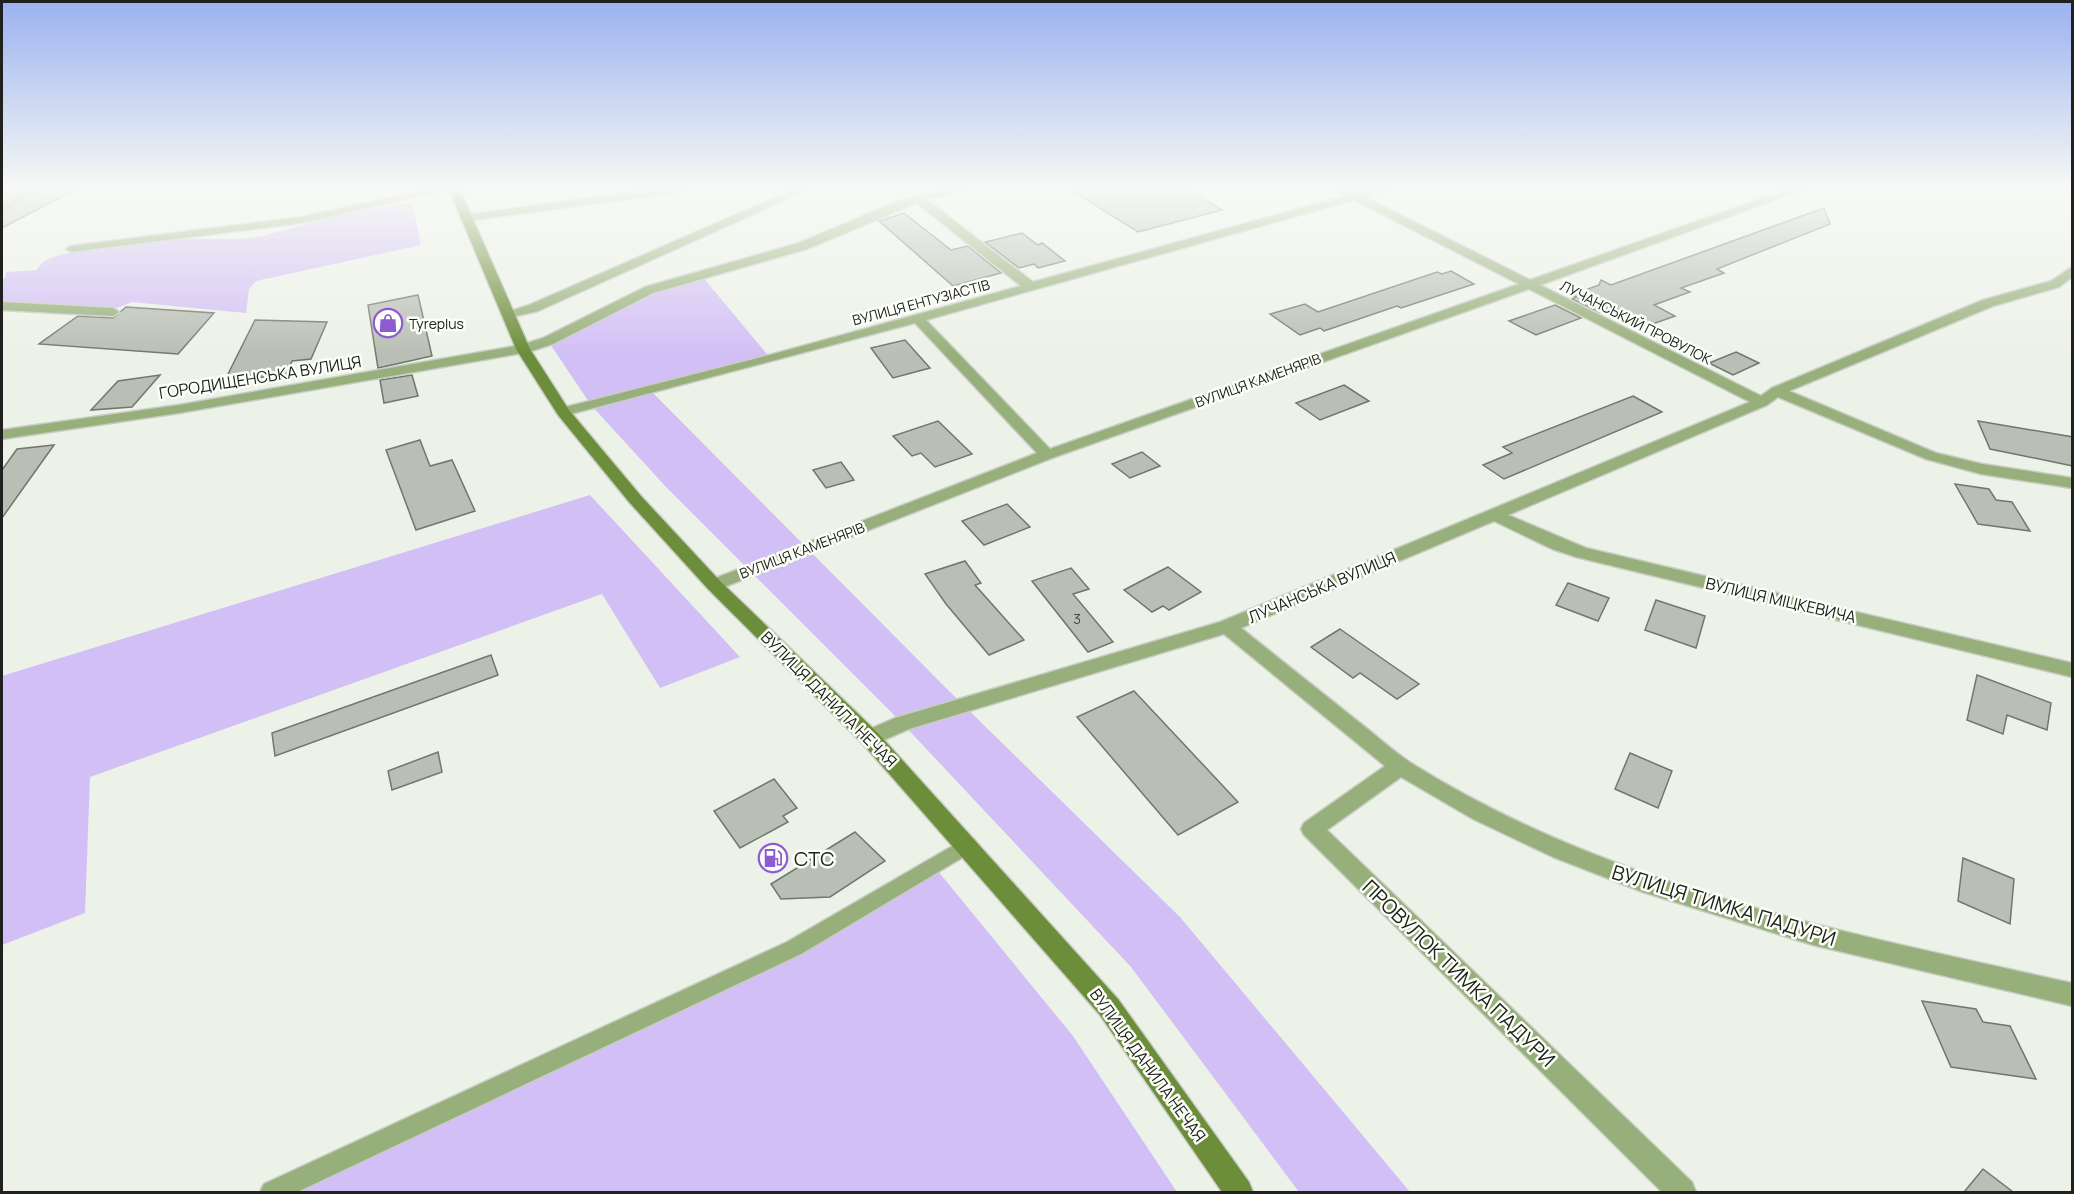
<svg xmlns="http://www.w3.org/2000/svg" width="2074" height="1194" viewBox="0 0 2074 1194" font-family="Manrope,sans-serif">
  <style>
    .green { fill: #d2bff5 }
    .building { fill: #babfb5; stroke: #72776d; stroke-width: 1.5 }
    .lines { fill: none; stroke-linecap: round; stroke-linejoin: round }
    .lane-casing { stroke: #c8ccc4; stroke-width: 3 }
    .street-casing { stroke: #c8ccc4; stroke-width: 3 }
    .secondary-casing { stroke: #c8ccc4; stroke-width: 3 }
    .lane { fill: #97af7a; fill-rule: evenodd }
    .street { fill: #97af7a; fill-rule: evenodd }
    .secondary { fill: #6c8d3a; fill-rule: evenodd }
    .labels { text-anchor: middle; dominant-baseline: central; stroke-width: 5; stroke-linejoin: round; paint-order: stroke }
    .far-street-label { font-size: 14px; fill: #20211e; stroke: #fcfff8 }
    .far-poi-label { font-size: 14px; fill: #20211e; stroke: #fcfff8; text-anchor: start }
    .number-label { font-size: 14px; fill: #464844 }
    .street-label { font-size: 16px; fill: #20211e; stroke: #fcfff8 }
    .near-poi-label { font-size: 20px; fill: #20211e; stroke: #fcfff8; text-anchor: start }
    .near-street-label { font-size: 20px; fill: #20211e; stroke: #fcfff8 }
  </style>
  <rect width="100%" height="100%" fill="#edf2e8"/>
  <g class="green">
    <path d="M412 202 421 245 256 281 249 289 246 313 132 302 117 308 2 302V279L5 278 6 272 37 270C42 259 56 256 67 253L180 239H240L263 236 353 211Z"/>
    <polygon points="701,275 771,359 650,390 946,688 1180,917 1410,1192 1299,1192 1131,967 902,723 666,487 591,405 548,341 636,296"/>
    <polygon points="590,495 740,657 660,688 602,594 90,777 85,913 2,945 2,676"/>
    <polygon points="933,865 1073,1036 1177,1192 272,1192 794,948"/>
  </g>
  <g class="building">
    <polygon points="2,187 26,187 2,205"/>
    <polygon points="44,187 80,187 2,228 2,216"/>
    <polygon points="1066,187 1185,187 1222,210 1138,232"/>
    <polygon points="1824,208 1830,224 1717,269 1724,273 1681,288 1690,292 1654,305 1675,316 1650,325 1613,307 1599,312 1572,299 1576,297 1572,295 1599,285 1601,280 1611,285"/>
    <polygon points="904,213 951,250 968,246 1001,273 953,286 879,221"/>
    <polygon points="1022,233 1038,245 1042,243 1065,261 1038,268 1034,264 1019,268 985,242"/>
    <polygon points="1451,271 1474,284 1401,308 1397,306 1324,331 1320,328 1300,335 1270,314 1305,304 1318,312 1437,272 1442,274"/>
    <polygon points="418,295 432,356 378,368 368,305"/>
    <polygon points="1555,305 1581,318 1536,335 1509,321"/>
    <polygon points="126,307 214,313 178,354 39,344 78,316 113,318"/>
    <polygon points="255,320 327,322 311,359 292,361 287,374 224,382"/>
    <polygon points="905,340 930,368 893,378 871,348"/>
    <polygon points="1736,352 1759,363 1733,375 1709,363"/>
    <polygon points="160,375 132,407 91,410 118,381"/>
    <polygon points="412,375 418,396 384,403 380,380"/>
    <polygon points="1344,385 1369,401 1320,420 1296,403"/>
    <polygon points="1633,396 1662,412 1504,479 1483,465 1512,453 1503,447"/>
    <polygon points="938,421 972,454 935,467 921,453 912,456 893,436"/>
    <polygon points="1978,421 2073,437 2073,466 1990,449"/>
    <polygon points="420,440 430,466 452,460 475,511 416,530 386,450"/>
    <polygon points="54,445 19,494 2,518 2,470 17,449"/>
    <polygon points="1142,452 1160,466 1130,478 1112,464"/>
    <polygon points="841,462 854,480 826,488 813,470"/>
    <polygon points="1955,484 1989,489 1996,500 2012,502 2030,531 1978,524"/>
    <polygon points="1007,504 1030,527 984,545 962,521"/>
    <polygon points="965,561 981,583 975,585 1024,640 989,655 946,604 925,574"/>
    <polygon points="1168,567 1201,592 1169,610 1163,606 1152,612 1124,590"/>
    <polygon points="1071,568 1089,589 1073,594 1113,642 1088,652 1032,581"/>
    <polygon points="1568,583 1609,598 1598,621 1556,605"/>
    <polygon points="1656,600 1705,616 1696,648 1645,630"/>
    <polygon points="1340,629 1390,664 1419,684 1397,699 1360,673 1353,678 1311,647"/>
    <polygon points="491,655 498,675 275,756 272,733"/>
    <polygon points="1977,675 2051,703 2047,730 2007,715 2003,734 1967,720"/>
    <polygon points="1134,691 1238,802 1178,835 1077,717"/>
    <polygon points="438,752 442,772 392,790 388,771"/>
    <polygon points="1630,753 1672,771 1658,808 1615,789"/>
    <polygon points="774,779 797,808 783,816 788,822 740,848 714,811"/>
    <polygon points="855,832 885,861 830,897 781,899 771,884"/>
    <polygon points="1963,858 2014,879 2010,924 1958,901"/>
    <polygon points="1922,1001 1976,1009 1983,1022 2010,1026 2036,1079 1951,1067"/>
    <polygon points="1983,1169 2013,1192 1964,1192"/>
  </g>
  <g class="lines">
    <g class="lane-casing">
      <g id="lane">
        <polygon points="31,187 42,187 2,214 2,207"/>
        <polygon points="440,187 459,187 301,223 71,252 66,249 71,246 301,217"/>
        <polygon points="968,837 975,840 977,845 975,850 801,954 297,1192 260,1192 264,1184 787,942"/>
      </g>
    </g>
    <g class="street-casing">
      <g id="street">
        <polygon points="669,187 687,189 682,192 465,221 459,218 465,215"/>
        <polygon points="799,187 814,187 538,311 508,318 501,314 529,305"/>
        <path d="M953 187H974L927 200 1033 282 1345 196 1331 187H1345L1356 193 1376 187H1395L1365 197 1530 280 1794 187H1811L1540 285 1761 396 1772 388 1983 300 2051 281 2072 267V277L2059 287 1993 306 1789 391 1936 453 1982 464 2072 478V488L1981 474 1926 459 1778 397 1767 405 1508 515 1586 548 2072 663V677L1576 557 1552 549 1494 521 1241 628C1281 660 1320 691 1360 723 1377 736 1393 751 1411 763 1610 888 1846 933 2072 983V1006L1813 945 1643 892 1553 857 1473 819 1401 777 1327 830 1692 1182 1696 1192H1662L1304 835 1301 829 1304 823 1385 766 1224 634 909 729 870 746 863 744 860 738 863 732 895 718 1220 622 1750 402 1529 289 1052 458 714 591 705 585 708 581 1037 453 915 323 563 416 556 412 558 409 766 356 1021 286 917 203 807 249 653 293 553 344 528 352 179 413 2 439V430L179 405 521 345 543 338 645 287 799 243 898 201ZM1354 200 1519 284 1050 449 926 320Z"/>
        <polygon points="2,302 113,308 119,312 113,316 2,310"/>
      </g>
    </g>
    <g class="secondary-casing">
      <polygon id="secondary" points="448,187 459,187 530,349 569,410 641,496 720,581 877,732 1118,999 1249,1182 1253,1192 1222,1192 1100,1015 863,744 708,589 629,502 558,415 516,349"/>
    </g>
    <use href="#lane" class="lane"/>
    <use href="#street" class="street"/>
    <use href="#secondary" class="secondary"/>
  </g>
  <linearGradient id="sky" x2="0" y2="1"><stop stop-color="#9bb1f0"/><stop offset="0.53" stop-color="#f7f9f5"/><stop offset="1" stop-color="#f7f9f5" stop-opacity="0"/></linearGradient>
  <rect width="2074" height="355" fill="url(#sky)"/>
  <defs>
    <g id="shop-ring" transform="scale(1.5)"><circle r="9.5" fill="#fcfff8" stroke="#8f5bd3" stroke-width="1.5"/><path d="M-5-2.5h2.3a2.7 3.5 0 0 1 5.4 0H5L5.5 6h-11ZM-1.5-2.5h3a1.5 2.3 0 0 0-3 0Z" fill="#8f5bd3"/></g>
    <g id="fuel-ring" transform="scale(1.5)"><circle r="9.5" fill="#fcfff8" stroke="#8f5bd3" stroke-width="1.5"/><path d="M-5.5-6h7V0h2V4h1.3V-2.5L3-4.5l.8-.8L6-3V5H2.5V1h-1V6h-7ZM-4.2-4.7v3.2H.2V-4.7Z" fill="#8f5bd3"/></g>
  </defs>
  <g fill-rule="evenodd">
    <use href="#shop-ring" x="388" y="323"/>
    <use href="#fuel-ring" x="773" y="858"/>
  </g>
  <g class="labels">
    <g class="far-street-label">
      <text transform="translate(921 302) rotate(-15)">ВУЛИЦЯ ЕНТУЗІАСТІВ</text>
      <text transform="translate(1636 322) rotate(27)">ЛУЧАНСЬКИЙ ПРОВУЛОК</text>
      <text transform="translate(1258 380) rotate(-20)">ВУЛИЦЯ КАМЕНЯРІВ</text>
      <text transform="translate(802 550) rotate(-21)">ВУЛИЦЯ КАМЕНЯРІВ</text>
    </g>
    <g class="far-poi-label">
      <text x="409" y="323">Tyreplus</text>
    </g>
    <g class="number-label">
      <text x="1077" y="618">3</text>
    </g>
    <g class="street-label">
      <text transform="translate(260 377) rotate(-9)">ГОРОДИЩЕНСЬКА ВУЛИЦЯ</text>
      <text transform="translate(1322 587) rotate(-23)">ЛУЧАНСЬКА ВУЛИЦЯ</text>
      <text transform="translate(1781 600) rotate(13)">ВУЛИЦЯ МІЦКЕВИЧА</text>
      <text transform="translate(829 699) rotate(45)">ВУЛИЦЯ ДАНИЛА НЕЧАЯ</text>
      <text transform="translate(1148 1065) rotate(54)">ВУЛИЦЯ ДАНИЛА НЕЧАЯ</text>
    </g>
    <g class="near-poi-label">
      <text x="794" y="858">СТС</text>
    </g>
    <g class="near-street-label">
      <text transform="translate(1724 905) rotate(17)">ВУЛИЦЯ ТИМКА ПАДУРИ</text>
      <text transform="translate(1459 973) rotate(44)">ПРОВУЛОК ТИМКА ПАДУРИ</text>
    </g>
  </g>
  <rect width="2074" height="1194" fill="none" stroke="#20211e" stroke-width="6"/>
</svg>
